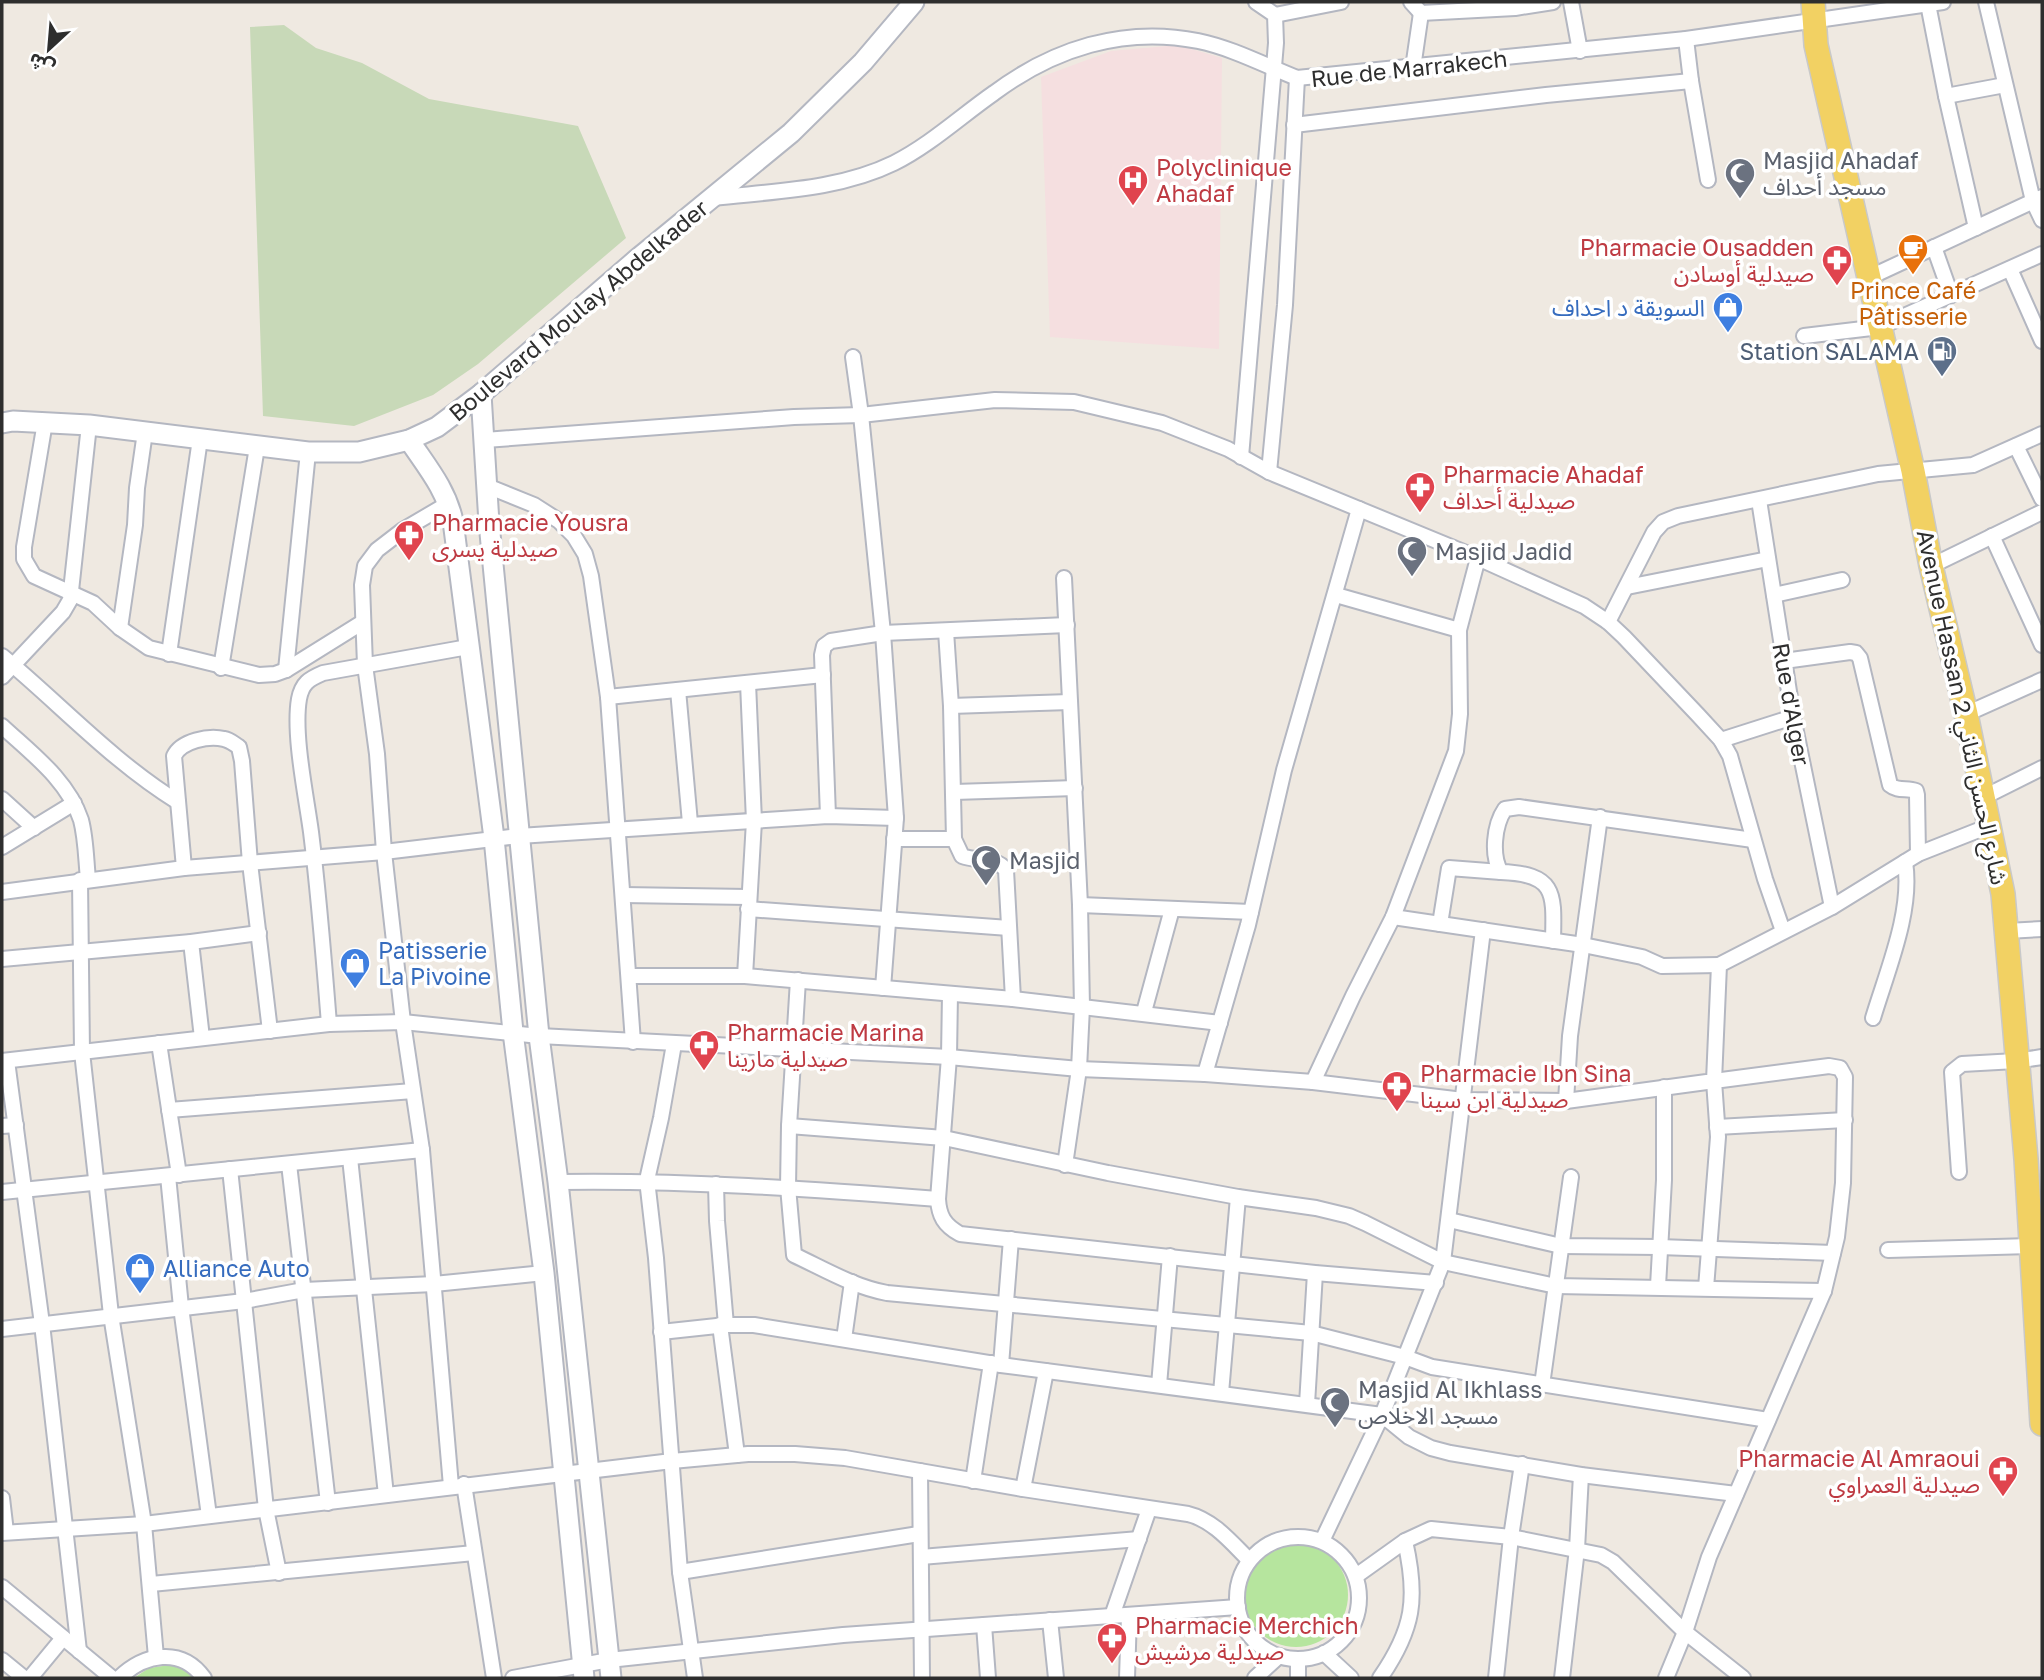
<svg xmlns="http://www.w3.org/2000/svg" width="2044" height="1680" viewBox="0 0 2044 1680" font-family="'Golos Text','Noto Sans Arabic',sans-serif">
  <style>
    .medical { fill: #f5dfe0 }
    .green { fill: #b6e59e }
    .cemetery { fill: #c8d9b8 }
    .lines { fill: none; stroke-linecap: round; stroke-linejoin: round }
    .street-casing { stroke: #b4b7c1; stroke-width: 18 }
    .secondary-casing { stroke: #b4b7c1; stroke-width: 23 }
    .primary-casing { stroke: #c9c9c9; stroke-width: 26 }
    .street { stroke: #fff; stroke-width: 14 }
    .secondary { stroke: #fff; stroke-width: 19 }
    .primary { stroke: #f2d163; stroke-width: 23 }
    .labels { text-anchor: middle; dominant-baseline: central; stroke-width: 7; stroke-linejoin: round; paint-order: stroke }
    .street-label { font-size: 23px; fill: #2e2e2e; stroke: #fff }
    .worship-label { font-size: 23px; fill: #5b616d; stroke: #fff; text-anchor: start }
    .health-label { font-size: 23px; fill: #be3a42; stroke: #fff; text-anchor: start }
    .food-label { font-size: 23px; fill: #c56008; stroke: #fff }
    .shop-label { font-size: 23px; fill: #366cbe; stroke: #fff; text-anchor: start }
    .service-label { font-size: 23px; fill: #4e5e75; stroke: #fff; text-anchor: end }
  </style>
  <rect width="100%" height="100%" fill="#efe9e1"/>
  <polygon class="medical" points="1178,45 1222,58 1219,349 1050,337 1041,77 1111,51"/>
  <g class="green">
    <circle cx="1296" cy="1595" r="52"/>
    <polygon points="170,1665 190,1672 198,1678 134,1678 149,1668"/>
  </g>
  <polygon class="cemetery" points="284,25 316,48 362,63 429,99 578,126 626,238 478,364 433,395 354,426 263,416 250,27"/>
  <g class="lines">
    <g class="street-casing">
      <g id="street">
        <polyline points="1411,2 1421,13 1515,8 1553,2"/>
        <polyline points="1571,2 1580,51"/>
        <polyline points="1986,2 2033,201 2042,220"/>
        <polyline points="1928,4 1946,96 1976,228"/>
        <polyline points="1275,15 1341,2"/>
        <polyline points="1686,39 1691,81 1708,180"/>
        <polyline points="1413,68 1421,13"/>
        <polyline points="1946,96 2005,85"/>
        <polyline points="1294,125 1546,95 1691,81"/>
        <path d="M713 198C774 191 839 190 894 163 930 145 961 116 994 93 1053 49 1123 26 1198 41 1232 48 1264 65 1297 78L1686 39 1943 2"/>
        <polyline points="2010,269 2042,341"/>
        <polyline points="1868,278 2042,197"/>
        <polyline points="1951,295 2042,254"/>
        <polyline points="1804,336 1880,327 1951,295 1934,247"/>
        <polyline points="853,357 861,415 883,633 896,818 883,988"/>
        <polyline points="45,422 24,547 24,559 34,576 93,603 120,628 149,648 259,675 275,674 286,670 363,622"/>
        <polyline points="485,440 794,417 861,415 995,400 1074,402 1162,423 1228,449 1269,472 1478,558 1584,606 1608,622 1624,637 1698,715 1721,740 1730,756 1765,879 1783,931"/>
        <polyline points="2016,446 2042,499"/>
        <polyline points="1241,457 1276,43 1275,15 1256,2"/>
        <polyline points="1269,472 1285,305 1297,78"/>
        <polyline points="487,486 534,505 559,521 574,536 585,554 591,576 608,697 633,1042"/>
        <polyline points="1759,500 1793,717 1832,907"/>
        <polyline points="449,503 403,530 377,550 365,566 362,585 365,665 377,754 384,852 403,1022 422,1150 451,1486"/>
        <polyline points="1992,536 2042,645"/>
        <polyline points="1931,566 2042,512"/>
        <polyline points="1064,578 1080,905 1082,1007 1079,1069 1065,1165"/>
        <polyline points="1627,587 1768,559"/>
        <polyline points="1336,595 1459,630"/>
        <polyline points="1774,595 1842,580"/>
        <polyline points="1608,622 1654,532 1663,522 1678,516 1878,474 1973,465 2042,434"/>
        <polyline points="120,628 135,525 137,488 145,432"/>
        <path d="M946 631 951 706 954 839 962 856C977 862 995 856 1006 870L1013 999"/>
        <polyline points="169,654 200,439"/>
        <path d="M2 656C60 704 113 762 178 802"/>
        <path d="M1784 661 1850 652 1856 653 1860 658 1890 785C1897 791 1907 788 1916 791L1917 795 1918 854"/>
        <polyline points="221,668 257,447"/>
        <polyline points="286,670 308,452"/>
        <polyline points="2,677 63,612 70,600 89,425"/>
        <polyline points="678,690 690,823"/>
        <polyline points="608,697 823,675"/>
        <polyline points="951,706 1070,702"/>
        <polyline points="1966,714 2042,680"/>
        <path d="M2 726C31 753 68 780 81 820 86 839 86 860 88 879"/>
        <polyline points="1721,740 1793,717"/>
        <polyline points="954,792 1075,788"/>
        <polyline points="1984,797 2042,768"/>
        <polyline points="2,799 34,828"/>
        <polyline points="828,816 822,655 824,646 831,641 883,633 1067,625"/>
        <polyline points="894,839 954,839"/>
        <polyline points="2,847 74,803"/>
        <path d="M184 868 174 756C181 741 209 735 224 739 230 740 234 744 239 747L242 761 250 863 270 1031"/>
        <polyline points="80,880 82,1052 111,1315 144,1524 156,1657"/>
        <polyline points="2,892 184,868 384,852 519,836 828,816 896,818"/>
        <polyline points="623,895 748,897"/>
        <polyline points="1080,905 1251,912"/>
        <polyline points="748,909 1009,928"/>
        <polyline points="1393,917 1583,945 1642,957 1662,966 1719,965"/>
        <polyline points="1440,924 1449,868 1501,872"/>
        <polyline points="2007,931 2042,929"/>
        <path d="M1553 941C1554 894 1557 874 1501 872 1491 856 1494 825 1505 809L1519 807 1753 840"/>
        <polyline points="191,942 202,1038"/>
        <polyline points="2,959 191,942 259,933"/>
        <polyline points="630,976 745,976 1013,999 1220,1023"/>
        <polyline points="745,976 754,821 748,683"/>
        <path d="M798 980 789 1126 788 1187 794 1255C824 1269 854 1287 887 1293L1311 1333 1405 1357 1432 1367 1768 1420"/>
        <path d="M950 994 949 1057 938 1199C939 1216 944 1225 960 1234L1315 1273 1436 1283"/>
        <polyline points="1144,1012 1172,909"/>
        <path d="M1873 1018C1887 971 1913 911 1905 862"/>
        <path d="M329 1024C324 960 319 896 311 832 306 795 293 734 299 699 302 683 309 679 323 673L468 647"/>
        <polyline points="159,1043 179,1175"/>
        <polyline points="674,1044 661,1118 647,1180 656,1258 680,1572 695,1678"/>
        <polyline points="2,1061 329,1024 403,1022 539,1036 949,1057 1079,1069 1205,1074 1313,1082 1463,1100 1566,1101 1714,1081 1719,965 1832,907 1918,854 1989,826"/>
        <polyline points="7,1061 42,1324 79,1651"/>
        <polyline points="1205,1074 1248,925 1284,770 1359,509"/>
        <polyline points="1313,1082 1353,996 1393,917 1456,751 1460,714 1459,630 1478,558"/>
        <polyline points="1566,1101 1570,1036 1600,817"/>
        <polyline points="169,1110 413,1091"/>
        <polyline points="2,1126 16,1125"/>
        <polyline points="789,1126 944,1138 1108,1173 1238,1197 1316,1208 1349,1216 1365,1223 1443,1262 1556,1286 1824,1291"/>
        <polyline points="1717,1127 1845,1120"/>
        <polyline points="350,1158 386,1495"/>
        <polyline points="289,1164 328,1503"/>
        <polyline points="230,1169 266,1509 279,1573"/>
        <polyline points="1959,1172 1952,1072 1962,1064 2016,1061 2042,1057"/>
        <polyline points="168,1176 181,1307 209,1516"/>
        <path d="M558 1182C685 1180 811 1189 938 1199"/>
        <polyline points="716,1184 717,1221 726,1325"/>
        <polyline points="2,1192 422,1150"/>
        <polyline points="1449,1220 1561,1246 1659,1247 1833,1253"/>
        <polyline points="1888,1250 2031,1246"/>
        <polyline points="1658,1286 1664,1180 1664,1087"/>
        <polyline points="720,1325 737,1455"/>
        <polyline points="2,1329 244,1301 304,1290 434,1284 544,1273"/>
        <polyline points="661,1332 726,1325 754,1325 1001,1365 1382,1415 1409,1437 1431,1448 1450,1453 1581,1475 1736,1494"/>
        <polyline points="844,1339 852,1282"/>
        <polyline points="1001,1365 1011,1239"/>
        <polyline points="1159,1385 1170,1256"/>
        <polyline points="1542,1385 1571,1177"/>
        <polyline points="1221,1393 1238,1197"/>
        <polyline points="1307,1404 1315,1273"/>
        <polyline points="920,1471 922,1678"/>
        <polyline points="973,1481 991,1363"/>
        <polyline points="464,1484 494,1678"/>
        <polyline points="1023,1489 1046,1371"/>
        <polyline points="2,1498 6,1532"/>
        <path d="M2 1533 144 1524 672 1461 748 1454H795L845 1458 1023 1489 1188 1514C1213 1520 1231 1542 1249 1560"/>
        <circle cx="1298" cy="1598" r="61"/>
        <polyline points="1322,1541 1382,1415 1443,1262 1483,930"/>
        <polyline points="921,1557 1139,1539"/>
        <polyline points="680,1572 919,1534"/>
        <polyline points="1356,1576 1405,1541 1431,1529 1511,1537 1601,1555 1613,1562 1685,1632 1743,1678"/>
        <polyline points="151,1584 474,1553"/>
        <polyline points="2,1587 112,1678"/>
        <polyline points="1112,1616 1149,1509"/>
        <polyline points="1050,1620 1056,1678"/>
        <polyline points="984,1625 988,1678"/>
        <polyline points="1324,1653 1351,1678"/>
        <polyline points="1298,1659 1298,1678"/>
        <polyline points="2,1660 24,1678"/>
        <polyline points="30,1678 63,1638"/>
        <path d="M119 1678C144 1654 181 1646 204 1678"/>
        <polyline points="513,1678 609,1660 843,1635 1238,1607"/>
        <polyline points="1127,1678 1129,1615"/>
        <polyline points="1255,1678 1279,1656"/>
        <path d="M1380 1678C1414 1629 1418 1598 1405 1541"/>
        <polyline points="1496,1678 1511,1537 1522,1464"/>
        <polyline points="1562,1678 1577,1549 1581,1475"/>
        <polyline points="1666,1678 1685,1632 1709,1557 1824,1291 1837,1237 1843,1183 1845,1077 1840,1068 1829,1066 1714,1081 1718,1137 1706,1288"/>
      </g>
    </g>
    <g class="secondary-casing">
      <g id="secondary">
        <polyline points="481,394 489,523 539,1036 558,1182 611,1678"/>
        <polyline points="2,423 13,421 89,425 308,452 359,452 409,440 437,427 481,394 636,260 791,133 863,62 914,2"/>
        <path d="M409 440C427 467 446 489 453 521L494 838 513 1032 544 1273 584 1678"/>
      </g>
    </g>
    <g class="primary-casing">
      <polyline id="primary" points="1813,2 1816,45 1913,471 1931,566 1966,714 2003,894 2026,1159 2042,1424"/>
    </g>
    <use href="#street" class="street"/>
    <use href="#secondary" class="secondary"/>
    <use href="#primary" class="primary"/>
  </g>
  <defs>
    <g id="mosque-pin" transform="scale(1.575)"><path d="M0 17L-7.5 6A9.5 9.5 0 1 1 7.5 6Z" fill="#6b7280" stroke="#fff"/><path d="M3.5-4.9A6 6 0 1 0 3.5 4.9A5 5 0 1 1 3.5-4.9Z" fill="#fff"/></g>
    <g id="hospital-pin" transform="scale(1.575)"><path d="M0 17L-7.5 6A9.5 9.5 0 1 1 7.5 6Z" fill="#e0444e" stroke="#fff"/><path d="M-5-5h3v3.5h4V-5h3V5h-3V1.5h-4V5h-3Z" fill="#fff"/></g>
    <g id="cafe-pin" transform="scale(1.575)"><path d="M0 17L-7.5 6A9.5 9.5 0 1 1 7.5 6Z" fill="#e8710a" stroke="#fff"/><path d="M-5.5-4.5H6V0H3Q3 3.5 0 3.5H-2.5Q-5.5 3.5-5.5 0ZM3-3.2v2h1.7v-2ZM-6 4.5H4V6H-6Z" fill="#fff"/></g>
    <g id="pharmacy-pin" transform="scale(1.575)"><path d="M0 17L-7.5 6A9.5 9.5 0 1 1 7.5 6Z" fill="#e0444e" stroke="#fff"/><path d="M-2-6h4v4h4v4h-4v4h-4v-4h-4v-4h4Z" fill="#fff"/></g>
    <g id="shop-pin" transform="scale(1.575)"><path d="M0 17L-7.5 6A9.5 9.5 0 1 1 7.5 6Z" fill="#3f7fe0" stroke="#fff"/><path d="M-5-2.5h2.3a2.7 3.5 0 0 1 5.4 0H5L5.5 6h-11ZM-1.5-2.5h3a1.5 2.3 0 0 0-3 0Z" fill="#fff"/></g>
    <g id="fuel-pin" transform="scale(1.575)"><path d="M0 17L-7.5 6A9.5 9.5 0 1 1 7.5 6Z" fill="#5c6f8a" stroke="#fff"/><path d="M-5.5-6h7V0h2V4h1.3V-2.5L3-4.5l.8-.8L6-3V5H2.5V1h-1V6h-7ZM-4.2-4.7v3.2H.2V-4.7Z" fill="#fff"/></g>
  </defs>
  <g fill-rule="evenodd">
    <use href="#mosque-pin" x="1740" y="173"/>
    <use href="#hospital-pin" x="1133" y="180"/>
    <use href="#cafe-pin" x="1913" y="249"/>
    <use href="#pharmacy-pin" x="1837" y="260"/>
    <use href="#shop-pin" x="1728" y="307"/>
    <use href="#fuel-pin" x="1942" y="351"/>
    <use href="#pharmacy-pin" x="1420" y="487"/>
    <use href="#pharmacy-pin" x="409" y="535"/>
    <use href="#mosque-pin" x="1412" y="551"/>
    <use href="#mosque-pin" x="986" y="860"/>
    <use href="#shop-pin" x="355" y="963"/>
    <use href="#pharmacy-pin" x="704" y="1045"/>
    <use href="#pharmacy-pin" x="1397" y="1086"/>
    <use href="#shop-pin" x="140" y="1268"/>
    <use href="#mosque-pin" x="1335" y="1402"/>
    <use href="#pharmacy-pin" x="2003" y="1471"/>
    <use href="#pharmacy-pin" x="1112" y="1638"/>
  </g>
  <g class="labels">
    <g class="street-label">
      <text transform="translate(1409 68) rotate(-6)">Rue de Marrakech</text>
      <text transform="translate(578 310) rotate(-40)">Boulevard Moulay Abdelkader</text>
      <text transform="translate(1792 704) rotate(80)">Rue d'Alger</text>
      <text transform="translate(1963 707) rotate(78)">Avenue Hassan 2 شارع الحسن الثاني</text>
    </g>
    <g class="worship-label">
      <text x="1763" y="160">Masjid Ahadaf<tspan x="1763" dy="26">مسجد أحداف</tspan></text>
      <text x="1435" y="551">Masjid Jadid</text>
      <text x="1009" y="860">Masjid</text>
      <text x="1358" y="1389">Masjid Al Ikhlass<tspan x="1358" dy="26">مسجد الاخلاص</tspan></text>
    </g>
    <g class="health-label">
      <text x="1156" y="167">Polyclinique<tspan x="1156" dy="26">Ahadaf</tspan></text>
      <text x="1814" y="247" text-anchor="end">Pharmacie Ousadden<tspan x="1814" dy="26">صيدلية أوسادن</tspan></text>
      <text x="1443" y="474">Pharmacie Ahadaf<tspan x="1443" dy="26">صيدلية أحداف</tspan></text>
      <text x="432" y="522">Pharmacie Yousra<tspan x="432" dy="26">صيدلية يسرى</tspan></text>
      <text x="727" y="1032">Pharmacie Marina<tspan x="727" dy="26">صيدلية مارينا</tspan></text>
      <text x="1420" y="1073">Pharmacie Ibn Sina<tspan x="1420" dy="26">صيدلية ابن سينا</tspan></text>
      <text x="1980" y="1458" text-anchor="end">Pharmacie Al Amraoui<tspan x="1980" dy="26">صيدلية العمراوي</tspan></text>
      <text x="1135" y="1625">Pharmacie Merchich<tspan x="1135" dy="26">صيدلية مرشيش</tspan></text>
    </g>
    <g class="food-label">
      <text x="1913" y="290">Prince Café<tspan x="1913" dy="26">Pâtisserie</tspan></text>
    </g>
    <g class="shop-label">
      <text x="1705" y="307" text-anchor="end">السويقة د احداف</text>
      <text x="378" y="950">Patisserie<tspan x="378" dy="26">La Pivoine</tspan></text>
      <text x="163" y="1268">Alliance Auto</text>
    </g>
    <g class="service-label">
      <text x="1919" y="351">Station SALAMA</text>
    </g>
  </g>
  <rect width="2044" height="1680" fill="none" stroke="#2e2e2e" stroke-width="7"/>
  <g transform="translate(49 49) rotate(206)" stroke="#ffffff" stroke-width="5" paint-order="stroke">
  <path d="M0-5L12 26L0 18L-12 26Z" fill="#2e2e2e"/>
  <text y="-10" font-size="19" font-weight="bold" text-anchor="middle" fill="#2e2e2e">ش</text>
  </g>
</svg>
